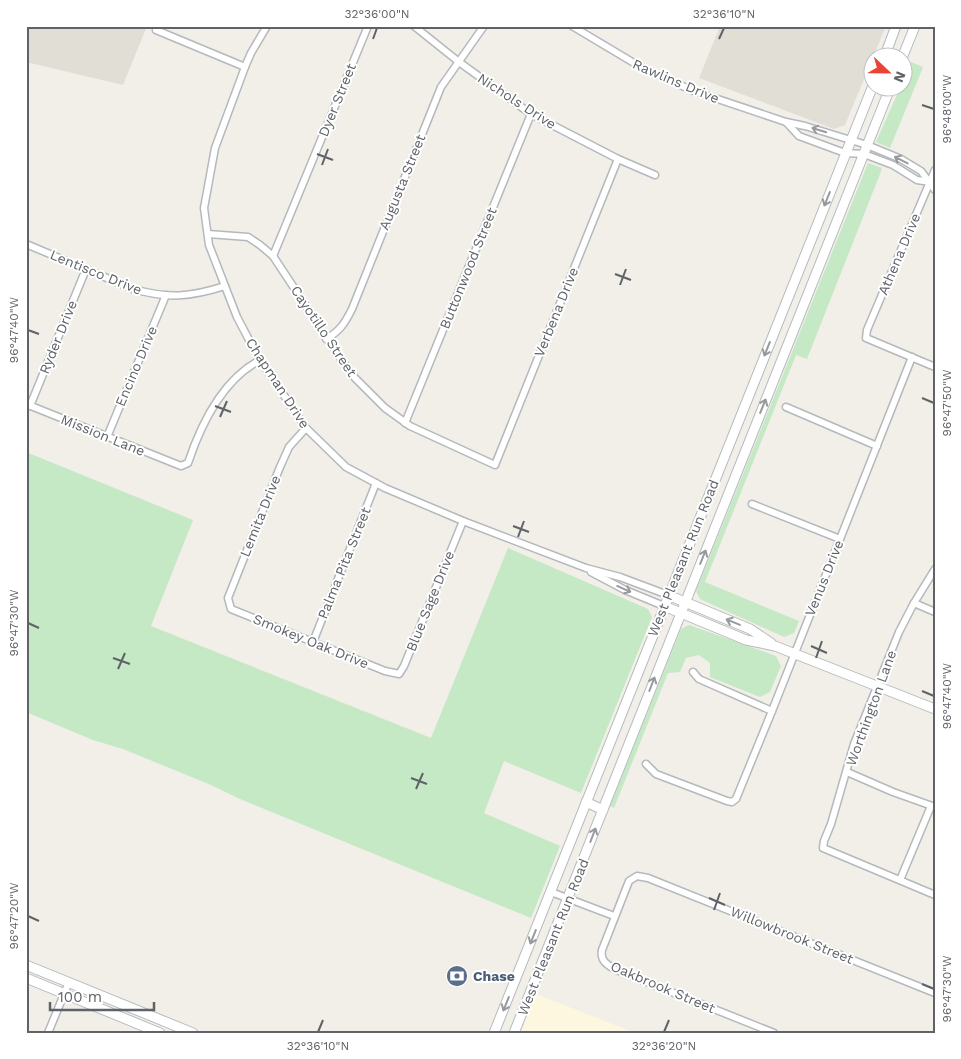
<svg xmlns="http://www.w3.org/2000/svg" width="961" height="1059" viewBox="0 0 961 1059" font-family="'Work Sans',sans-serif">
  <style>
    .commercial { fill: #fef7e0 }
    .education { fill: #e1ded6 }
    .grass { fill: #c5e8c5 }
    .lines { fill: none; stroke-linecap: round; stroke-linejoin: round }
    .street-casing { stroke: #b5b8bc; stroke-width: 9 }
    .secondary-casing { stroke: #b6babf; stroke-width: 11 }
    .street { stroke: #fff; stroke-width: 6 }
    .secondary { stroke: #fff; stroke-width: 9 }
    .oneway { stroke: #979a9d }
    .ticks { fill: none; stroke: #5f6368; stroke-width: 2 }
    .labels { text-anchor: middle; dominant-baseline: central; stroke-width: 4; stroke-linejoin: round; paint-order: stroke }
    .street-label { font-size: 14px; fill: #5f6368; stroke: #fff }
    .service-label { font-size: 14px; font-weight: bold; fill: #4e5e75; stroke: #fff; text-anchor: start }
    .neatline { fill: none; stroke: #5f6368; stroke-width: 2 }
    .ticks-label { font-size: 12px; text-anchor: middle; fill: #5f6368 }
  </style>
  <rect width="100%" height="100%" fill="#f1efe8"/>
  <polygon class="commercial" points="536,994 635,1033 521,1033"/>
  <g class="education">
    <polygon points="26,26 147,26 123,85 26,62"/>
    <polygon points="720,26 886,26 845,125 834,129 699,78"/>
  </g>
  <g class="grass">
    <polygon points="911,62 923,67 890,148 876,142 900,88 904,88 904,78"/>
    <polygon points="868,163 882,168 880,174 807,359 796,355 705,582 799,621 794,633 784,637 700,599 696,591"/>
    <polygon points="26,452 193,520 151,626 431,738 508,548 648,609 652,617 581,793 504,761 484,813 560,846 531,918 240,799 211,785 123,749 93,740 26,712"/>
    <polygon points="689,625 776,656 781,666 770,692 760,697 710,677 710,663 699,655 686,658 680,672 668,673 614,808 610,806 681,629"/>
  </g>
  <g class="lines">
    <g class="street-casing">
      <g id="street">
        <polyline points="158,26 156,30 245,67"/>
        <polyline points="267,26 251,53 245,67 215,148 204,208 209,245 237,317 258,357 306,428 346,467 385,488 463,521 586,568 620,577 668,595"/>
        <polyline points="414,26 459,62 531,114 618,159 655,175"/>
        <polyline points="572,26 639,66 691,90 786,122 805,126 867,145 901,159 921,171 935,190"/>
        <polyline points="787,123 799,136 845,153 864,154 893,165 917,180 930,182"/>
        <polyline points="935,170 867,330 866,338 935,367"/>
        <polyline points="208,234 248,237 260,245 273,256 343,362 355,378 385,408 410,426 495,465 618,159"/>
        <path d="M26 244 133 289C169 299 190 297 225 286"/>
        <polyline points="273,256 368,26"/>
        <path d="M326 339C340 331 345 323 352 309L441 87 484 26"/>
        <path d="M26 404 181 466 188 463C201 424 222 380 260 360"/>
        <polyline points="30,406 86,269"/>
        <polyline points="786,407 877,446"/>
        <polyline points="405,423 531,114"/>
        <polyline points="306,428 289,447 280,467 228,598 231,609 385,671 399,674 404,666 463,521"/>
        <polyline points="107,437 166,295"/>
        <polyline points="752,504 840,539"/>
        <polyline points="935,569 914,603 899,632 854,744 831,824 824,841 823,848 935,895"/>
        <polyline points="591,572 625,590 664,606"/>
        <polyline points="914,603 935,612"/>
        <polyline points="313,642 376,483"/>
        <polyline points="693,672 699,679 772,711"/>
        <polyline points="646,764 656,774 727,801 732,802 736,799 772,711 912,357"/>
        <polyline points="847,772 893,792 935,807"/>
        <polyline points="900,880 931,806"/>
        <polyline points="551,892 614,916"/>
        <polyline points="48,1033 69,982"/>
        <path d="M774 1033 614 969C606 964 600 960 602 950L629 881 637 876 648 878 935 993"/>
      </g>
    </g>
    <g class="secondary-casing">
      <g id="secondary">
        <polyline points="884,58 896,26"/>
        <polyline points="902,58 915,26"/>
        <polyline points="668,595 750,629 771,643"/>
        <polyline points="664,606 746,640 775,646 935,709"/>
        <polyline points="586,802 603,810"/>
        <polyline points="26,965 193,1033"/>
        <polyline points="26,978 160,1033"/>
        <polyline points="494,1033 874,83"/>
        <polyline points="514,1033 890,88"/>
      </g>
    </g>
    <use href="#street" class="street"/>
    <use href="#secondary" class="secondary"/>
  </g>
  <defs><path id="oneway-shaft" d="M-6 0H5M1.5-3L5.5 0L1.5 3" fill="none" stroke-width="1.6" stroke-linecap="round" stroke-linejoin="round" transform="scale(1.25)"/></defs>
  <g class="oneway">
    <use href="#oneway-shaft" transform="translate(819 130) rotate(-163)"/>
    <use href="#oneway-shaft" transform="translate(901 160) rotate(-153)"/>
    <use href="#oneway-shaft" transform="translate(827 199) rotate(112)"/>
    <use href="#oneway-shaft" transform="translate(767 349) rotate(112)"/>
    <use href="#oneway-shaft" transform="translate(763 406) rotate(-68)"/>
    <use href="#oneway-shaft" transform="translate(703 557) rotate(-68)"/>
    <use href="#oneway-shaft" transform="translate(624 589) rotate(24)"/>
    <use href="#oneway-shaft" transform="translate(733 622) rotate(-158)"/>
    <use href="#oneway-shaft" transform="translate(652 684) rotate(-69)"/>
    <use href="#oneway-shaft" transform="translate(593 835) rotate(-69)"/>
    <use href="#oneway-shaft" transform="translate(533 937) rotate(112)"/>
    <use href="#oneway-shaft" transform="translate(506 1004) rotate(112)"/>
  </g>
  <path class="ticks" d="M373 39 377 28M719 39 724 28M922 105 934 109M317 154 333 160M322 165 328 149M615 274 631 280M620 285 626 269M28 330 39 334M922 398 934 403M215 406 231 412M220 417 227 401M513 526 529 532M518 537 524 521M28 623 39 628M811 646 827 653M113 658 130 664M816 658 822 641M118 669 125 653M922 691 934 696M411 778 427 784M416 789 423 773M709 898 725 905M714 910 720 893M28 916 39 921M922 984 934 989M318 1032 323 1020M664 1032 669 1020"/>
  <defs>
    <g id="bank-disc" transform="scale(1.125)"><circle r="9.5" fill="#5c6f8a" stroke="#fff"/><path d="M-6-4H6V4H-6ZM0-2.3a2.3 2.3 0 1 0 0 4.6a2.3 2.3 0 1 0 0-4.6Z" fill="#fff"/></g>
  </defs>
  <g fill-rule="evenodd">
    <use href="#bank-disc" x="457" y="976"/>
  </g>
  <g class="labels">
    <g class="street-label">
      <text transform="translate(676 81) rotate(23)">Rawlins Drive</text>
      <text transform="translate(337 100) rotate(-68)">Dyer Street</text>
      <text transform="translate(517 101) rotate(33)">Nichols Drive</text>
      <text transform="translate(402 182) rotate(-68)">Augusta Street</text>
      <text transform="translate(899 254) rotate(-67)">Athena Drive</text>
      <text transform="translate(468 268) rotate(-68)">Buttonwood Street</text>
      <text transform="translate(96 272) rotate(22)">Lentisco Drive</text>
      <text transform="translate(556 312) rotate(-68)">Verbena Drive</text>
      <text transform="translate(324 331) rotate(56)">Cayotillo Street</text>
      <text transform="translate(58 337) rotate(-68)">Ryder Drive</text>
      <text transform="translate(136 366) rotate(-67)">Encino Drive</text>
      <text transform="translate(278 383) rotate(57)">Chapman Drive</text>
      <text transform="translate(103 435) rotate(22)">Mission Lane</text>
      <text transform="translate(260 516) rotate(-68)">Lemita Drive</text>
      <text transform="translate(683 558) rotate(-68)">West Pleasant Run Road</text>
      <text transform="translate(344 563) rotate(-68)">Palma Pita Street</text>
      <text transform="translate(824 578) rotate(-68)">Venus Drive</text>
      <text transform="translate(430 601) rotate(-68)">Blue Sage Drive</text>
      <text transform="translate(311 641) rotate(22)">Smokey Oak Drive</text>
      <text transform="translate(871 708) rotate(-70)">Worthington Lane</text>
      <text transform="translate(792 935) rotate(22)">Willowbrook Street</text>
      <text transform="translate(553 937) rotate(-68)">West Pleasant Run Road</text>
      <text transform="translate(663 987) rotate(23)">Oakbrook Street</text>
    </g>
    <g class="service-label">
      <text x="473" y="976">Chase</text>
    </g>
  </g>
  <rect width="961" height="1059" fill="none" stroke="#ffffff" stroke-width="55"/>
  <g transform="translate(888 72) rotate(112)"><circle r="24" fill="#ffffff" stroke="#bfc1c3"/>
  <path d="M0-4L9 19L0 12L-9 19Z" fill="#ea4335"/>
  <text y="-8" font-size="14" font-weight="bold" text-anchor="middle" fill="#5f6368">N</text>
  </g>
  <path d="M50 1002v8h104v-8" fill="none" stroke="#5f6368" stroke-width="2.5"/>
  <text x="58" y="1002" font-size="15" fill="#5f6368" stroke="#ffffff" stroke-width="4" paint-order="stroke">100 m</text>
  <rect x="28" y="28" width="906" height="1004" class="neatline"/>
  <g class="ticks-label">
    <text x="377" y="18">32°36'00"N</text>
    <text x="724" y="18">32°36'10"N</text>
    <text transform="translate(947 109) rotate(-90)" y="4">96°48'00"W</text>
    <text transform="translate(14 330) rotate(-90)" y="4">96°47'40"W</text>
    <text transform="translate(947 403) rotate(-90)" y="4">96°47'50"W</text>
    <text transform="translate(14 623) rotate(-90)" y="4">96°47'30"W</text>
    <text transform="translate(947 696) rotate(-90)" y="4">96°47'40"W</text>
    <text transform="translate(14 916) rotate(-90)" y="4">96°47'20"W</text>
    <text transform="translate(947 989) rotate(-90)" y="4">96°47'30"W</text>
    <text x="318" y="1050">32°36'10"N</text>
    <text x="664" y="1050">32°36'20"N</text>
  </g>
</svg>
